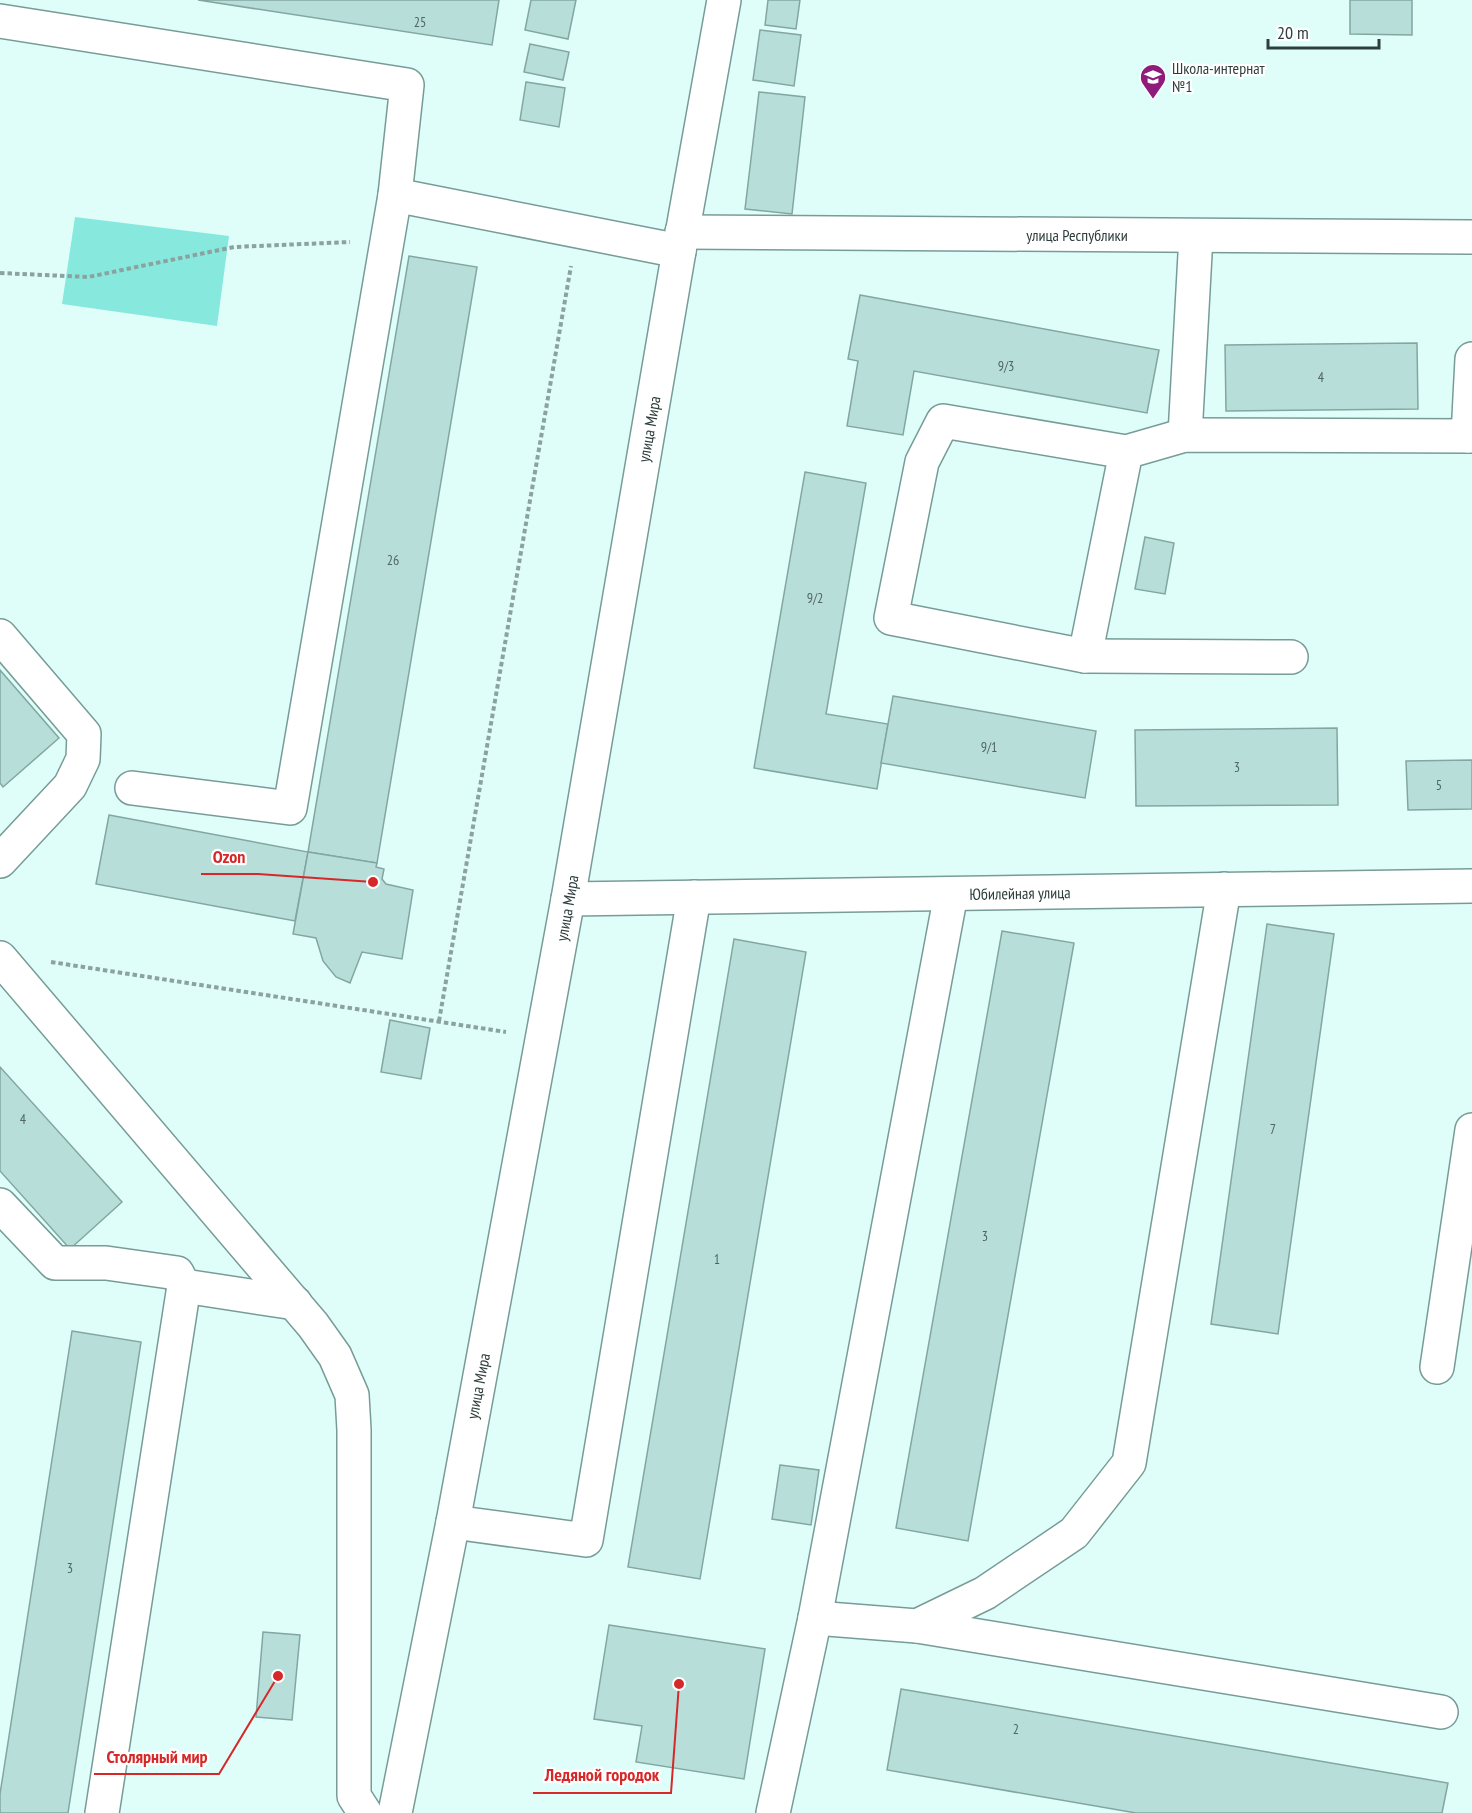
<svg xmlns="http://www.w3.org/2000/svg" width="1472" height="1813" viewBox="0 0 1472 1813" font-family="'PT Sans Narrow',sans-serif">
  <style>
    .pitch { fill: #87e9de }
    .building { fill: #b8ded9; stroke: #82a7a2; stroke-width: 1.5 }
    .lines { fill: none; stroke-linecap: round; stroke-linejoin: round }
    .minor-casing { stroke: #779c97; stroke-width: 36 }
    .path { stroke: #8ba3a0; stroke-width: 4; stroke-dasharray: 4.5 3; stroke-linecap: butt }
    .minor { stroke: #fff; stroke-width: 33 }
    .labels { text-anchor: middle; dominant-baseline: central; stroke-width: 4.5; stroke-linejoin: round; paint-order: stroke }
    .number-label { font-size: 14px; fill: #506663 }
    .poi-label { font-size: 16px; fill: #2e3e3c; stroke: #fff; text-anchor: start }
    .street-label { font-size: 16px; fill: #2e3e3c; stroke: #fff }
    .leader { fill: none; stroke: #d62828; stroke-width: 2 }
    .callout-dot { fill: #d62828; stroke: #fff; stroke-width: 2 }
    .callout-label { font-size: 18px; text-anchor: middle; font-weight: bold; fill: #d62828; stroke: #fff; stroke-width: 4.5; stroke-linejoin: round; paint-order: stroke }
  </style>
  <rect width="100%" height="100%" fill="#dffefa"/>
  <polygon class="pitch" points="75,217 229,236 217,326 62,304"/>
  <g class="building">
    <polygon points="198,0 499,0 492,45"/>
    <polygon points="531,0 576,0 568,39 525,30"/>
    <polygon points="768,0 800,0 796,29 765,25"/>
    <polygon points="1350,0 1412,0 1412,35 1350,34"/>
    <polygon points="760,30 801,35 794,86 753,80"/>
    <polygon points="530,44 569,52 563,80 524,72"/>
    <polygon points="526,82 565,88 559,127 520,120"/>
    <polygon points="759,92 805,97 792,214 745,209"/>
    <polygon points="409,256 477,267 377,863 308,852"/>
    <polygon points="860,295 1159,350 1147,413 914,371 903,435 847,426 858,361 848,359"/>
    <polygon points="1417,343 1418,409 1226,411 1225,345"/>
    <polygon points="805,472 866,483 826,714 888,724 877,789 754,768"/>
    <polygon points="1145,537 1174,543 1165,594 1135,589"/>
    <polygon points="0,670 59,738 3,787 0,783"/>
    <polygon points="893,696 1096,731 1085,798 881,763"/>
    <polygon points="1337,728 1338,805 1136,806 1135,730"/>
    <polygon points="1472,760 1472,809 1408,810 1406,761"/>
    <polygon points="109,815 308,852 295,921 96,884"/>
    <polygon points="308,852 377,863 376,867 384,869 382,879 386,884 413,890 402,959 362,952 350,983 336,977 323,961 316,938 293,934"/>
    <polygon points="1267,924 1334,934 1278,1334 1211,1324"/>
    <polygon points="1002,931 1074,943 968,1541 896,1528"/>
    <polygon points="734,939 806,952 700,1579 628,1567"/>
    <polygon points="390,1020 430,1028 421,1079 381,1072"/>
    <polygon points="0,1067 122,1202 70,1249 0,1171"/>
    <polygon points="72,1331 141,1342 68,1813 0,1813 0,1794"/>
    <polygon points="780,1465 819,1470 811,1525 772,1519"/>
    <polygon points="609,1625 765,1649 744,1779 636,1762 642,1726 594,1719"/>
    <polygon points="263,1632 300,1635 292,1720 256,1717"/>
    <polygon points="901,1689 1448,1783 1442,1813 1136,1813 887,1770"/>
  </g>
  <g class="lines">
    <g class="minor-casing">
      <g id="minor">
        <polyline points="0,21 407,85 395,195 290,808 132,788"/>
        <polyline points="395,195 679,251"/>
        <polyline points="682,232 1472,237"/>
        <polyline points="1185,435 1196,236"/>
        <polyline points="1468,436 1472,359"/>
        <polyline points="1126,452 1085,656 891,618 922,462 943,421 1126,452 1185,435 1472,436"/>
        <polyline points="0,636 84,734 83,759 70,786 0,861"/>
        <polyline points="1085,656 1291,657"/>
        <polyline points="568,899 1472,886"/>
        <polyline points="0,958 313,1325 335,1356 352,1395 354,1430 354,1796 365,1813"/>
        <polyline points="0,1205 55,1263 106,1263 177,1273 184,1286 295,1303"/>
        <polyline points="1437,1367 1472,1130"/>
        <polyline points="453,1522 586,1540 694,897"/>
        <polyline points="815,1618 917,1626 985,1593 1074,1533 1129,1463 1224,889"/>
        <polyline points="917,1626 1441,1712"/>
        <polyline points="102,1813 184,1286"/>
        <polyline points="395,1813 453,1522 568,899 679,251 724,0"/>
        <polyline points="773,1813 815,1618 951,894"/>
      </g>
    </g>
    <g class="path">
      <polyline points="0,273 88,277 234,247 350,242"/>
      <polyline points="51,962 506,1032"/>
      <polyline points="439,1021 571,266"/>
    </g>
    <use href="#minor" class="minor"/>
  </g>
  <defs>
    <g id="school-pin" transform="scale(1.35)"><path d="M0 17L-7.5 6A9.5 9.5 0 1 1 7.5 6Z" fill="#8f1b7b" stroke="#fff"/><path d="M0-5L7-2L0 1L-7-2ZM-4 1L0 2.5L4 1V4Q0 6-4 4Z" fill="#fff"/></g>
  </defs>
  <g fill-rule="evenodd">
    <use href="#school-pin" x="1153" y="77"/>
  </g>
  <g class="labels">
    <g class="number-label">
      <text x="420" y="22">25</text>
      <text x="1006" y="366">9/3</text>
      <text x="1321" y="377">4</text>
      <text x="393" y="560">26</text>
      <text x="815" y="598">9/2</text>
      <text x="989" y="747">9/1</text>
      <text x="1237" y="767">3</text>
      <text x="1439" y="785">5</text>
      <text x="23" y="1119">4</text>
      <text x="1273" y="1129">7</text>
      <text x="985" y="1236">3</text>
      <text x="717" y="1259">1</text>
      <text x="70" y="1568">3</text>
      <text x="1016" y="1729">2</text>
    </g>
    <g class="poi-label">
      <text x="1172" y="68">Школа-интернат<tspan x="1172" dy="18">№1</tspan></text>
    </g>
    <g class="street-label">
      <text x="1077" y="235">улица Республики</text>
      <text transform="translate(649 429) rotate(-80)">улица Мира</text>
      <text transform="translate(1020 893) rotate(-1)">Юбилейная улица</text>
      <text transform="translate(567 908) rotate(-80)">улица Мира</text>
      <text transform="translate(478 1386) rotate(-79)">улица Мира</text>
    </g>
  </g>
  <path class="leader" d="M373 882L258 874H201M278 1676L219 1774H94M679 1684L671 1793H533"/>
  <g class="callout-dot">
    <circle cx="373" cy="882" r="6"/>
    <circle cx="278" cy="1676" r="6"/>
    <circle cx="679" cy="1684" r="6"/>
  </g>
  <g class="callout-label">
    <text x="229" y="863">Ozon</text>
    <text x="157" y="1763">Столярный мир</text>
    <text x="602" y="1781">Ледяной городок</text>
  </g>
  <path d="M1268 39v9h111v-9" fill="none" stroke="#2e3e3c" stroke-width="3"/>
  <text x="1277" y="39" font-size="18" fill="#2e3e3c" stroke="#ffffff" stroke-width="4.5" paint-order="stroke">20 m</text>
</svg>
